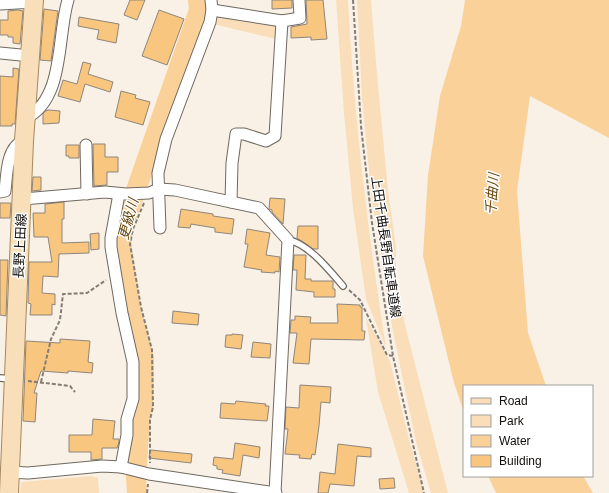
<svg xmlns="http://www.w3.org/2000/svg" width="609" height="493" viewBox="0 0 609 493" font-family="Helvetica,'Noto Sans JP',sans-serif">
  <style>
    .green { fill: #f9deb9 }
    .water { fill: #fad199 }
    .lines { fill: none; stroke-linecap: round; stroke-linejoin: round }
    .river { stroke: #fad199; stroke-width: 20 }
    .building { fill: #f8c67e; stroke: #8e867d }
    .lane-casing { stroke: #6f685f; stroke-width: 8 }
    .street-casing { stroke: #6f685f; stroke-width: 13 }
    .primary-casing { stroke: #a5885e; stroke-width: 20 }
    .path { stroke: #837d76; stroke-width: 2; stroke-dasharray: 4 2; stroke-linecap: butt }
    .lane { stroke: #fff; stroke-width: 5.5 }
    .street { stroke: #fff; stroke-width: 11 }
    .primary { stroke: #f9dfb9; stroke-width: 18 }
    .labels { text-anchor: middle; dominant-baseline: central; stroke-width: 3; stroke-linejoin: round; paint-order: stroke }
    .street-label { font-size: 13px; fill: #110e0b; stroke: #fff }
    .water-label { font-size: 14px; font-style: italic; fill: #67460e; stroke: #fff }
  </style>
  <rect width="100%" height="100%" fill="#f9f1e6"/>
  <g class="green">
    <path d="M336 0H348C354 117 368 233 386 348L366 299 353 208 344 113Z"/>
    <polygon points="357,0 371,0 376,63 388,191 396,247 396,278 405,325 448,493 431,493 416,442 393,332 371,193 362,97"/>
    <polygon points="218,15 276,24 278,26 276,39 213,24 215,17"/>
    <polygon points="366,318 390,361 409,439 424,493 409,493 378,392"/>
    <polygon points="91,476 98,478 99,493 20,493 21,482"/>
  </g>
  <g class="water">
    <polygon points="465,0 609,0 609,138 530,96 517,191 528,333 546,386 464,386 464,412 454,383 423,256 428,175 440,96 461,26"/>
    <polygon points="488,476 583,476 593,493 496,493"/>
  </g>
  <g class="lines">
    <polyline class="river" points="137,493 136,478 140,420 143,404 144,358 131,309 121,244 123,227 199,10 198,0"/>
  </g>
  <g class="building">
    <polygon points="130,0 145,0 137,20 124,15"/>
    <polygon points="272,0 292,0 292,8 272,9"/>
    <polygon points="306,0 323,0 327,39 311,40 311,37 291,38 291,27 307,24"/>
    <polygon points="44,9 58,11 51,61 40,60"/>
    <polygon points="18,10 23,11 20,44 13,43 13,37 8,37 8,35 0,35 0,20 8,20 8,11"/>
    <polygon points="159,10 184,19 167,65 142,56"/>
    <polygon points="79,17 119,24 116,43 97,39 99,30 78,26"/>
    <polygon points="83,62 91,64 88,74 113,82 110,92 85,84 80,102 58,96 63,80 77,84"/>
    <polygon points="13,68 19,69 15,124 12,124 12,126 0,126 0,76 13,77"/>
    <polygon points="121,91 136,95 135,98 150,102 143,125 115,117"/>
    <polygon points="49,110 60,111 59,123 43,124 43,114 45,111"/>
    <polygon points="93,144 105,144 105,157 118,157 118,172 107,172 107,185 94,186"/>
    <polygon points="66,145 79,145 79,158 69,158 69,156 66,156"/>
    <polygon points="33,177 41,177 41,190 32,191"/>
    <polygon points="270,198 285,199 283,224 272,212 272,210 269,209"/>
    <polygon points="64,202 64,219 62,219 62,243 89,242 89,253 59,254 58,277 43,276 42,293 55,294 55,305 52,304 52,315 30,315 31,304 28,303 29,262 52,262 48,237 34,237 33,213 45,213 45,204"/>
    <polygon points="0,203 11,203 10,218 0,218"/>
    <polygon points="181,209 213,214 213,216 234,219 232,234 215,232 215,228 191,224 190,228 178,227"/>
    <polygon points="298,226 318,226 318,249 313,249 297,238"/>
    <polygon points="247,229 270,233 266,255 280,257 279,272 275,271 275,273 261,272 262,270 244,267 248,244 245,244"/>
    <polygon points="99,233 99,249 91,250 90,234"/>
    <polygon points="294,255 306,255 305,279 311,279 311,281 333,281 333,289 335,289 335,297 314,297 314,292 296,290 297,270 293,270"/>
    <polygon points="0,260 8,260 6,316 0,315"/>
    <polygon points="337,304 360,305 360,307 362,307 362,331 365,331 364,340 311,339 309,364 293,363 297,333 290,333 291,320 295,320 295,316 311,317 310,323 338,323"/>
    <polygon points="173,311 199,314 198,325 172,323"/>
    <polygon points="232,334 243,335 241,349 225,347 226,335 232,335"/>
    <polygon points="60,339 90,341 88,362 93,363 92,373 68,371 68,373 41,371 34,393 37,393 35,422 23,421 26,341 60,343"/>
    <polygon points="253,342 271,344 270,358 251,357"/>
    <polygon points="300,385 331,387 330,403 321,402 319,426 315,455 312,454 311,459 299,458 300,455 285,454 288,429 285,429 286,407 299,408"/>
    <polygon points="236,401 266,404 265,406 269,406 267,421 220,418 221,403 235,404"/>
    <polygon points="93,419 115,421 113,439 119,439 119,442 117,448 102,448 102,459 91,460 91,452 69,452 69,435 92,435"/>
    <polygon points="235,443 260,447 259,458 243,455 240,476 222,473 223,470 217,469 217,466 213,465 214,457 233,459"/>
    <polygon points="338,444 371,448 371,457 357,456 354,486 330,484 328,493 318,493 320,472 335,474"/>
    <polygon points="150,450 192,454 191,463 149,458"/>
    <polygon points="394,478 395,488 380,489 379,479"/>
  </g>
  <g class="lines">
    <g class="lane-casing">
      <g id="lane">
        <path d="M288 240C308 243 330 271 343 286"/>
        <polyline points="0,378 12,379"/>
      </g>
    </g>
    <g class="street-casing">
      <g id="street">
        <polyline points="0,4 34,2"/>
        <polyline points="212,10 282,21 300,18 299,0"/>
        <polyline points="0,53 31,56"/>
        <path d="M26 118C65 99 57 35 68 0"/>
        <polyline points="86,145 87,194"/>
        <path d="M0 192 5 191C7 175 6 147 24 141"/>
        <polyline points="119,194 111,238 111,247 122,313 133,362 133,399 127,419 127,435 121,467"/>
        <polyline points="23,199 105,192 126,194 149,193 159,189 175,190 259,208 288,240 275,493"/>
        <polyline points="231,202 232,163 236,134 244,134 266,141 275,136 282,21"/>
        <polyline points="160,228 158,173 166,139 210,22 212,10 211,0"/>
        <polyline points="9,472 28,473 102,466 121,467 149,474 276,493"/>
      </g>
    </g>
    <g class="primary-casing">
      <polyline id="primary" points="9,493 24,141 34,0"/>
    </g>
    <g class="path">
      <polyline points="353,0 361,126 372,223 393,356 424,493"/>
      <polyline points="144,203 133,229 130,244 141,307 152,350 153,407 150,420 150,463"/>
      <polyline points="349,290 360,300 387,355 393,356"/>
      <polyline points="28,381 70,386 75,392"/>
      <polyline points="41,382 51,339 60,320 63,294 87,293 106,280"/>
      <polyline points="147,493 148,484"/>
    </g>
    <use href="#lane" class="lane"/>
    <use href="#street" class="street"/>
    <use href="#primary" class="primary"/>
  </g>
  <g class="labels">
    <g class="street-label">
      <text transform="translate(20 246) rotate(-87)">長野上田線</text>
      <text transform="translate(386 247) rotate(82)">上田千曲長野自転車道線</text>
    </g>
    <g class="water-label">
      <text transform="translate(492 194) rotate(-85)">千曲川</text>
      <text transform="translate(128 219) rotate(-75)">更級川</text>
    </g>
  </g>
  <rect x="463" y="385" width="130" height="92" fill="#ffffff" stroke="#a09f9d"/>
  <rect x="471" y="398" width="20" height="6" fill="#f9dfb9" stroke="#a09f9d"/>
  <text x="499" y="405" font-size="12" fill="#110e0b">Road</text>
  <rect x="471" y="415" width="20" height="12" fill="#f9deb9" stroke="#a09f9d"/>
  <text x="499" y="425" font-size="12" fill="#110e0b">Park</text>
  <rect x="471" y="435" width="20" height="12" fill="#fad199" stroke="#a09f9d"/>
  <text x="499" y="445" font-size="12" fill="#110e0b">Water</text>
  <rect x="471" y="455" width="20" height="12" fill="#f8c67e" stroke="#a09f9d"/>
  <text x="499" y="465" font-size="12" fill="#110e0b">Building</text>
</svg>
